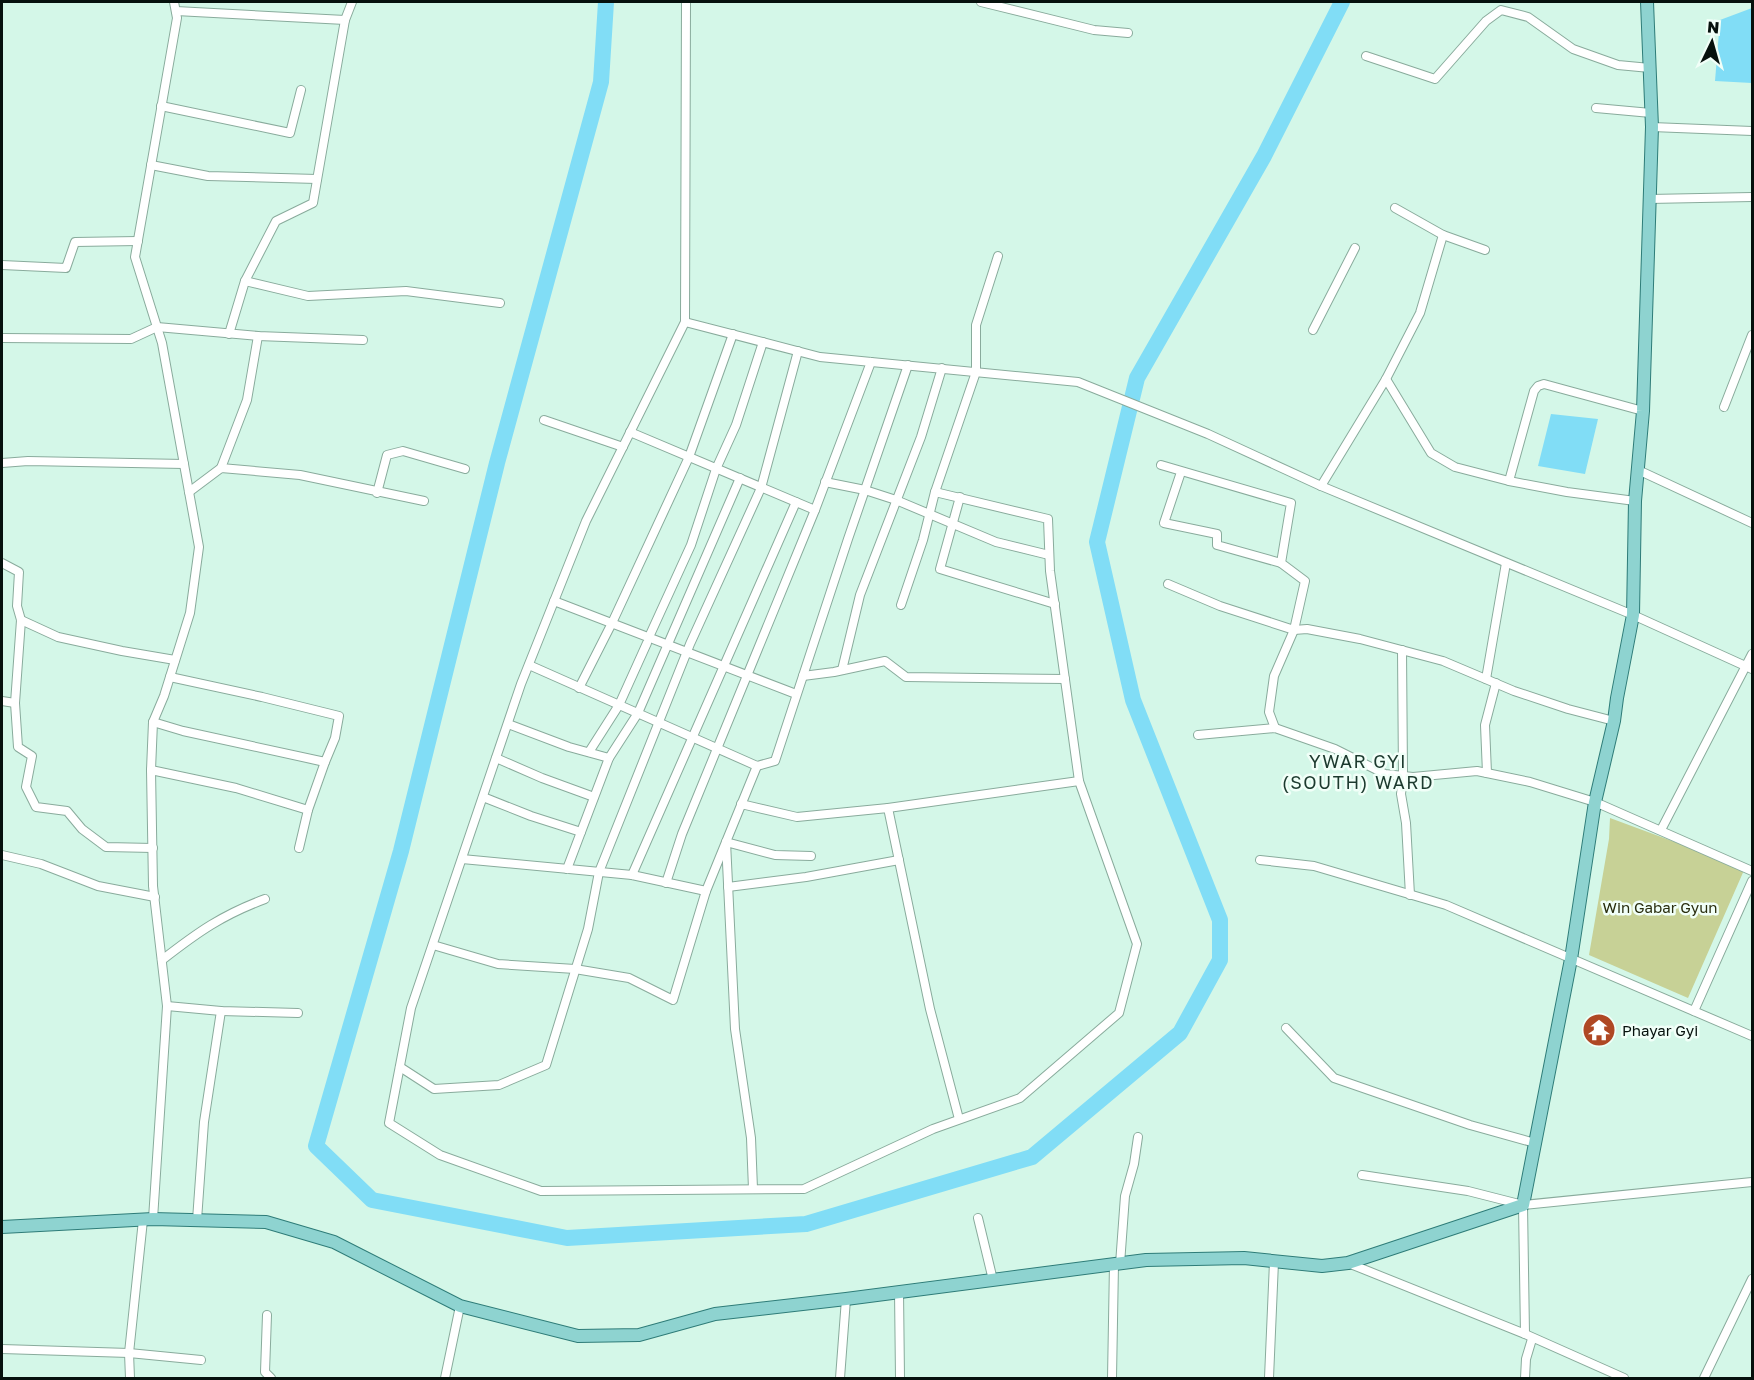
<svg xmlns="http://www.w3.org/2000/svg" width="1754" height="1380" viewBox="0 0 1754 1380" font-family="'Golos Text',sans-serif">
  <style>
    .green { fill: #c7d196 }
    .water { fill: #81ddf6 }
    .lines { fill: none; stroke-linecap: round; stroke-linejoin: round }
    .river { stroke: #81ddf6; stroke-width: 16 }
    .street-casing { stroke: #89ab9c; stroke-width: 10 }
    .primary-casing { stroke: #2e7c78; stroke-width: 14 }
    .street { stroke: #fff; stroke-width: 8 }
    .primary { stroke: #8ed3d0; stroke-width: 12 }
    .labels { text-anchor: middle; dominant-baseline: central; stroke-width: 5; stroke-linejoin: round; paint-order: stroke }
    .park-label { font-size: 15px; fill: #292d0e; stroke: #f1fff8 }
    .poi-label { font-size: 15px; fill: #06110d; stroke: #f1fff8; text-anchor: start }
    .quarter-label { font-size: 18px; letter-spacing: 1.5px; fill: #1c3a2e; stroke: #f1fff8 }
  </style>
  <rect width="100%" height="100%" fill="#d4f7e8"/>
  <polygon class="green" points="1610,818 1745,868 1688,998 1589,955 1609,839"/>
  <g class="water">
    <polygon points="1752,8 1752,83 1715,81 1720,20"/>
    <polygon points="1551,414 1598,419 1585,474 1538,466"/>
  </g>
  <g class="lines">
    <polyline class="river" points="606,2 601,82 497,463 401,851 316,1146 372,1200 567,1238 806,1224 1032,1157 1180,1033 1220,960 1220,920 1133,700 1097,542 1137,378 1264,156 1342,2"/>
    <g class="street-casing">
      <g id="street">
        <polyline points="686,2 685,322 586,521 521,684 411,1008 389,1123 440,1155 541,1191 804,1189 933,1129 1020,1098 1119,1013 1137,944 1079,781 1050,571 1048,519 935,492"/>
        <polyline points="981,2 1094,30 1128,33"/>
        <polyline points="176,11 345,20"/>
        <polyline points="1366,56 1435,79 1486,21 1501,10 1528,17 1573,49 1618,65 1650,68"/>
        <polyline points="161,106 290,133 301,90"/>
        <polyline points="1596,108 1651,113"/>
        <polyline points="1652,127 1752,131"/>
        <polyline points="151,165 208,176 317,179"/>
        <polyline points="1649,199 1752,197"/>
        <polyline points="1395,208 1443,235 1485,250"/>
        <polyline points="2,265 66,268 75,242 138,241"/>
        <polyline points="245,281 308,296 406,291 500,303"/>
        <polyline points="685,322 820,357 1078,382 1208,434 1321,486 1633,615 1752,669"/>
        <polyline points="1313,330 1355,248"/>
        <polyline points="229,334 245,281 276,221 313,203 345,20 352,2"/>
        <polyline points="2,338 131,339 157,327 258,336 363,340"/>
        <polyline points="1386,379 1431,453 1455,467 1509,481 1567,492 1635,501"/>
        <polyline points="1724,407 1752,335"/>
        <polyline points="544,420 623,447"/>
        <polyline points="630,432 815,510"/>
        <polyline points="2,463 28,461 184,464"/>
        <polyline points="1161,465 1291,503 1281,563 1305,581 1294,630 1274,676 1269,712 1275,728"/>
        <polyline points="221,468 247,400 258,336"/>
        <polyline points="1638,470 1752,523"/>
        <polyline points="1181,472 1164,523 1217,534 1217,545 1281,563"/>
        <polyline points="1509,481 1534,391 1538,386 1544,384 1643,411"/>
        <polyline points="825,482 865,490 896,500 996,542 1049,555"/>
        <polyline points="1321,486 1386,379 1420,313 1443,235"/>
        <polyline points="189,492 221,468 300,475 424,501"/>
        <polyline points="377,493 387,455 403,451 465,469"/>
        <polyline points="960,497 940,569 1055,604"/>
        <polyline points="2,563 19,572 17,606 21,620 15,703 18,747 32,756 26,787 36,807 67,811 82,829 106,847 153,848"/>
        <polyline points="1168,584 1220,606 1294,630 1307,629 1360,639 1443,661 1514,691 1568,709 1614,721"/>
        <polyline points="554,601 796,694"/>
        <polyline points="901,605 923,540 935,492 976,372 976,325 998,256"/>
        <polyline points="21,620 58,637 122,651 175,660"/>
        <polyline points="649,637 691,545 716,469 736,425 763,342"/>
        <polyline points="1402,650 1403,776 1401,794 1406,823 1410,895"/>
        <polyline points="529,665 757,766 775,761 848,539 908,365"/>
        <polyline points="842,670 860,595 921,437 942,368"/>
        <polyline points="803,676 834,672 885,661 906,677 1065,679"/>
        <polyline points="1486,679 1506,563"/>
        <polyline points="579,688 612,623 689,457 733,334"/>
        <polyline points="2,701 15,703"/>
        <polyline points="153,722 183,731 325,762 335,738 339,716 262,697 170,677"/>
        <polyline points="508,724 569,747 609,758"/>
        <polyline points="1198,735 1275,728 1335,749 1385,774 1413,777 1477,771 1530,782 1595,802 1752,871"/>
        <polyline points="589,752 619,705 647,643"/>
        <polyline points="496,758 542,778 594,797"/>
        <polyline points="151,770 236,788 308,810 299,848"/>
        <polyline points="1487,773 1485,725 1496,683"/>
        <polyline points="483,797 531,816 581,832"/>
        <polyline points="741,804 797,817 888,808 930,1009 959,1119"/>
        <polyline points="888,808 1079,781"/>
        <polyline points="308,810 325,762"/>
        <polyline points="1661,830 1752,654"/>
        <polyline points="2,855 41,864 98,886 155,897"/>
        <polyline points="462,859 632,875 706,891"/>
        <polyline points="1260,860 1314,866 1446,905 1752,1036"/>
        <polyline points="567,869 609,758 638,713 740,478"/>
        <polyline points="632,875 796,502"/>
        <polyline points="666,883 682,834 815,510 871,362"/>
        <polyline points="728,887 806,877 899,860"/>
        <polyline points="433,945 498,964 575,969 629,978 673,1000 706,891 757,766"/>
        <path d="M162 960C198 932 222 915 265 899"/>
        <polyline points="167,1006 221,1011 298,1013"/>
        <polyline points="1694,1011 1752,881"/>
        <polyline points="1286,1028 1334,1078 1470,1125 1535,1143"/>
        <polyline points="400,1067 434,1089 499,1085 546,1065 588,929 599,872 690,644 761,488 798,351"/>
        <polyline points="1362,1175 1468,1191 1523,1205 1752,1182"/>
        <polyline points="753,1189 751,1138 735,1029 726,842 775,855 811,856"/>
        <polyline points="1523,1205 1525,1334"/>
        <polyline points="978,1218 993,1280"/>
        <polyline points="153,1219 167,1006 153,886 151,770 153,722 164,696 190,613 199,547 162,343 135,257 177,18 174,2"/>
        <polyline points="197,1220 204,1122 221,1011"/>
        <polyline points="1348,1263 1525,1334 1624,1378"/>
        <polyline points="1120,1264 1125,1196 1134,1164 1138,1137"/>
        <polyline points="899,1291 900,1378"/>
        <polyline points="267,1315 265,1372 271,1378"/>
        <polyline points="2,1349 129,1353 201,1360"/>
        <polyline points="130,1378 129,1353 143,1220"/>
        <polyline points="445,1378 460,1306"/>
        <polyline points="840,1378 846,1299"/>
        <polyline points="1112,1378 1114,1264"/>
        <polyline points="1269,1378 1274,1262"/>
        <polyline points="1525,1378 1526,1359 1532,1339"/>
        <polyline points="1704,1378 1752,1279"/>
      </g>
    </g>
    <g class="primary-casing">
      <polyline id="primary" points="2,1227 153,1219 266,1222 334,1242 460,1306 578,1336 639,1335 715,1314 846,1299 1146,1260 1244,1258 1322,1266 1348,1263 1523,1205 1571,959 1595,802 1614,721 1617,698 1633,615 1635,501 1643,411 1652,127 1647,2"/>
    </g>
    <use href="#street" class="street"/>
    <use href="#primary" class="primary"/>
  </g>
  <defs>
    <g id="temple-disc" transform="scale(1.725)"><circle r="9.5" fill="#af4824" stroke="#f1fff8"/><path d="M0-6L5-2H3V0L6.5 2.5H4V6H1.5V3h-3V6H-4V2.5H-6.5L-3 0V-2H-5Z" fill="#fff"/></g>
  </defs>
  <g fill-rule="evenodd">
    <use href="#temple-disc" x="1599" y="1030"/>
  </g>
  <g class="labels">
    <g class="park-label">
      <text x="1660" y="907">Win Gabar Gyun</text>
    </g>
    <g class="poi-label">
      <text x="1622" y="1030">Phayar Gyi</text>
    </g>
    <g class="quarter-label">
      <text x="1358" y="761">YWAR GYI<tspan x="1358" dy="21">(SOUTH) WARD</tspan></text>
    </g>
  </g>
  <rect width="1754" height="1380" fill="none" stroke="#06110d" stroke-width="6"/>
  <g transform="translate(1712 42) rotate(5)" stroke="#f1fff8" stroke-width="4.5" paint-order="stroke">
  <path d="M0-4.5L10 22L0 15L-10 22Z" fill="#06110d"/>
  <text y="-9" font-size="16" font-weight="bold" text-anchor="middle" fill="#06110d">N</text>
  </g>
</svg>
